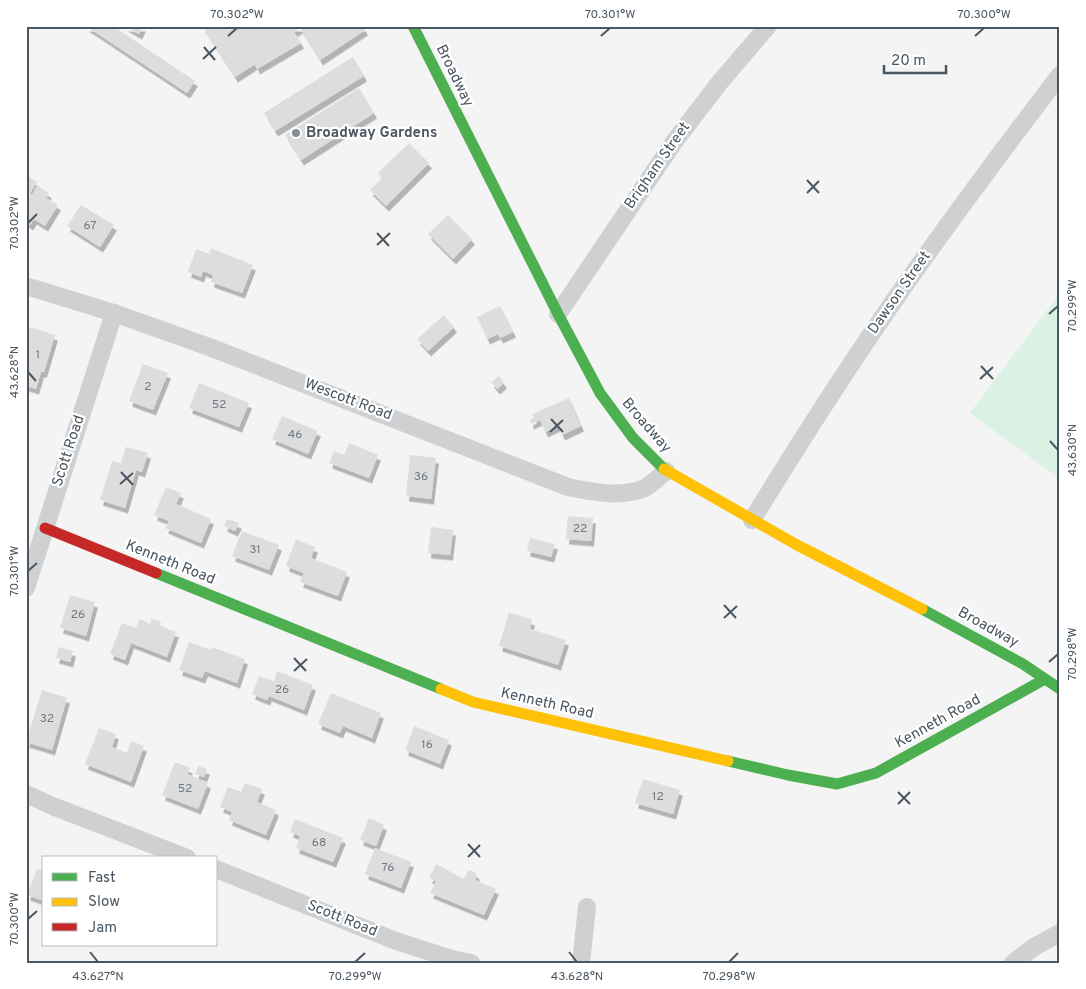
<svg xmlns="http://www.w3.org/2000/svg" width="1086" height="989" viewBox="0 0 1086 989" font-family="Overpass,sans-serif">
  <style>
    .green { fill: #d9f2e3 }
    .building { fill: #ddddde; filter: url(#shadow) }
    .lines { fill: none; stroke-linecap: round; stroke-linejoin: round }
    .street { stroke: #ced0d2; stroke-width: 18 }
    .fast { stroke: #4caf50; stroke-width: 11 }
    .slow { stroke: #ffc107; stroke-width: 11 }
    .jam { stroke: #c62828; stroke-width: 11 }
    .ticks { fill: none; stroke: #4a5661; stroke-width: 2 }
    .poi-dot { fill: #868d94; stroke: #fff; stroke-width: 2 }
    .labels { text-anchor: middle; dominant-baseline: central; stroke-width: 4.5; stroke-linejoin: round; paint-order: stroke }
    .number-label { font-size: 12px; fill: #707881 }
    .street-label { font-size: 15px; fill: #4a5661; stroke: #fff }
    .poi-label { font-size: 15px; font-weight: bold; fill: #4a5661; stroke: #fff; text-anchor: start }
    .neatline { fill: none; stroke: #4a5661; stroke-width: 2 }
    .ticks-label { font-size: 12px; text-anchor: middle; fill: #4a5661 }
  </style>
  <defs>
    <filter id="shadow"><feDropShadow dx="3" dy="5.5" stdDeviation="0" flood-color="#0004"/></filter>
  </defs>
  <rect width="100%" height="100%" fill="#f4f4f4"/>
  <polygon class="green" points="1060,293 1060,479 970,413"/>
  <g class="building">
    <polygon points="86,26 113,26 195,81 187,93"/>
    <polygon points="125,26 143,26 139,34"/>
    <polygon points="202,26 363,26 365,30 320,60 300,28 294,32 301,43 257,69 255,64 235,77"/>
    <polygon points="353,57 364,76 275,131 264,113"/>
    <polygon points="359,88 374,113 301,160 285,135"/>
    <polygon points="409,143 429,163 386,206 370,190 382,178 378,173"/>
    <polygon points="26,175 37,182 30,193 32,195 37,186 49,193 46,198 58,205 45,226 34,219 30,225 26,222"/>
    <polygon points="81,205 114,225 100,247 67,226"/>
    <polygon points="448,215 472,239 453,259 428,234"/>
    <polygon points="211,248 253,265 242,293 211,282 213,275 203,271 201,277 188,272 196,249 209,254"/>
    <polygon points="500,306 513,332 500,338 498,334 487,339 477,317"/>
    <polygon points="444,315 454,327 428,351 417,339"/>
    <polygon points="30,327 55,335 44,372 41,372 36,389 26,386 26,339"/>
    <polygon points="143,364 168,373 153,410 129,401"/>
    <polygon points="499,376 504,383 497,389 491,382"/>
    <polygon points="199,383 249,403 239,427 189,408"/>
    <polygon points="569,398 581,426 562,435 558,426 545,432 540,420 531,424 530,420 534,418 532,414"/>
    <polygon points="282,416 318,431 308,454 272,439"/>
    <polygon points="349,443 378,455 369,478 329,463 334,451 344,455"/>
    <polygon points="126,447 148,453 142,472 136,470 125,508 100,500 112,461 121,463"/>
    <polygon points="410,455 436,458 431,499 406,496"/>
    <polygon points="166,487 181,493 176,504 211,519 201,543 165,528 169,521 154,515"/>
    <polygon points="568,516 593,518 591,541 566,539"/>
    <polygon points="227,519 239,523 235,531 224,526"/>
    <polygon points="431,527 453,530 450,555 428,553"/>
    <polygon points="242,531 279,545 269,570 232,556"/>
    <polygon points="530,538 555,544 551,557 527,551"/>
    <polygon points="296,539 315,547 311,558 347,572 338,596 300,582 304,573 286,566"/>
    <polygon points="70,595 95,602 86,636 60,628"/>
    <polygon points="509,612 532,620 530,629 566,640 558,665 499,646"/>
    <polygon points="140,619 150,624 152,619 161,622 160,626 176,632 167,657 131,643 125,660 110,654 122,623 136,628"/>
    <polygon points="189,642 211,650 212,647 245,659 237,683 205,671 202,678 179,670"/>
    <polygon points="59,647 73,651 70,662 56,658"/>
    <polygon points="277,671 313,685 304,710 269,696 267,700 252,694 259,676 274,681"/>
    <polygon points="42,690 67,698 52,750 26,742"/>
    <polygon points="331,693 381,713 372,738 343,726 340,733 318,724"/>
    <polygon points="414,726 449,740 440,764 405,750"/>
    <polygon points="99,728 116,734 112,747 127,753 131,741 144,746 131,782 85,764"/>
    <polygon points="175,762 190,768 187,774 208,783 198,809 162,795"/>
    <polygon points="198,766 207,769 204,777 195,774"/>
    <polygon points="643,779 680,790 673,814 635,803"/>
    <polygon points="245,783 262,789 257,802 276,810 266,835 229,820 232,812 220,807 228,787 241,792"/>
    <polygon points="369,818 384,825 376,846 360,840"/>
    <polygon points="295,819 343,838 333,862 296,848 300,836 290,832"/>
    <polygon points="375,848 411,862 401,888 365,874"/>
    <polygon points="436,864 464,879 468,871 470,870 476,873 477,876 475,880 496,889 484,915 430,893 436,881 429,878"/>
    <polygon points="37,869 44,871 44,901 27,895"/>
  </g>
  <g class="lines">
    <g class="street">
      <path d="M26 286 114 313 212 348 568 487C592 492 621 498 645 488 652 484 660 476 666 471"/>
      <polyline points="558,314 674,142 720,82 768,26"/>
      <path d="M752 520C801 440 851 362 905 285 955 214 1007 144 1060 75"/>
      <polyline points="26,588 114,313"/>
      <polyline points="26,794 55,807 187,858"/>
      <polyline points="216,869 396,941 452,959 471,963"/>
      <polyline points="581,963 587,907"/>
      <polyline points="1013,963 1034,947 1060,933"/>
    </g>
    <g class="fast">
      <polyline points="413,26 558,314 600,393 633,438 664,469"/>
      <polyline points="156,573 441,689"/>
      <polyline points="922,609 1023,664 1060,689"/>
      <polyline points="728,761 788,775 837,784 876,773 1045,679"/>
    </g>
    <g class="slow">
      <polyline points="664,469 797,545 922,609"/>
      <polyline points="441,689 473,702 728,761"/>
    </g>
    <polyline class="jam" points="45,528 156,573"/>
  </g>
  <path class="ticks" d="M228 36 237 28M601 36 610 28M975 36 984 28M204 47 215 60M203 59 216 47M807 180 819 193M807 193 819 181M28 223 37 214M377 233 389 246M377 245 390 233M1049 314 1058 306M981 366 993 379M28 372 36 381M980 379 993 367M551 419 563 432M550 432 563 420M1050 441 1058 450M121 472 133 485M120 484 133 473M28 571 37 563M724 605 736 618M724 618 737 606M294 658 306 671M1049 662 1058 654M294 671 307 659M898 792 910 804M898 804 910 792M468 844 480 857M468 857 480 845M28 919 37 911M90 952 98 962M569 952 577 962M355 962 365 953M729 962 738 953"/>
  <circle class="poi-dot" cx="296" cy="133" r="5"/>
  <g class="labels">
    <g class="number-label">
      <text x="90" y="226">67</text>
      <text x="38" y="355">1</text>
      <text x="148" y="387">2</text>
      <text x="219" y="405">52</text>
      <text x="295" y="435">46</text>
      <text x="421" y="477">36</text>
      <text x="580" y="529">22</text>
      <text x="255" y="550">31</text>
      <text x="78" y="615">26</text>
      <text x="282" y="690">26</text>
      <text x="47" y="719">32</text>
      <text x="427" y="745">16</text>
      <text x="185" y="789">52</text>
      <text x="658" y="797">12</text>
      <text x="319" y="843">68</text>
      <text x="388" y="868">76</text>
    </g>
    <g class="street-label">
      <text transform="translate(454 76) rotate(64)">Broadway</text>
      <text transform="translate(658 166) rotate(-55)">Brigham Street</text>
      <text transform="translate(900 293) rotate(-55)">Dawson Street</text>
      <text transform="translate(348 400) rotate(21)">Wescott Road</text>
      <text transform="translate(646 426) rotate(49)">Broadway</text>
      <text transform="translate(69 451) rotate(-72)">Scott Road</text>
      <text transform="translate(170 563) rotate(22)">Kenneth Road</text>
      <text transform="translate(988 628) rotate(29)">Broadway</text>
      <text transform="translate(547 704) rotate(13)">Kenneth Road</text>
      <text transform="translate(938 722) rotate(-29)">Kenneth Road</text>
      <text transform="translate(342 919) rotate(22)">Scott Road</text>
    </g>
    <g class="poi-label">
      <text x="306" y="133">Broadway Gardens</text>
    </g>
  </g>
  <rect width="1086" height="989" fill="none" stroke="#ffffff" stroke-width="55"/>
  <rect x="42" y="856" width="175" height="90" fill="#ffffff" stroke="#b7bbc0"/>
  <rect x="52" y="873" width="25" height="8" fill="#4caf50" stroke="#b7bbc0"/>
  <text x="88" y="882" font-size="15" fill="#4a5661">Fast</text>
  <rect x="52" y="898" width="25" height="8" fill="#ffc107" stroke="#b7bbc0"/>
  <text x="88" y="906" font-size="15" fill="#4a5661">Slow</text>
  <rect x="52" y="923" width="25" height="8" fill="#c62828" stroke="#b7bbc0"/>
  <text x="88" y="932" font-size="15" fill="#4a5661">Jam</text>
  <path d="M884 65v8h62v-8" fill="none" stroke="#4a5661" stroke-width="2.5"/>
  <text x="891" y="65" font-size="15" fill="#4a5661" stroke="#ffffff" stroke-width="4" paint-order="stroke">20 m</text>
  <rect x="28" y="28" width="1030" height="934" class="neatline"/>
  <g class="ticks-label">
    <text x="237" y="18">70.302°W</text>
    <text x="610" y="18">70.301°W</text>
    <text x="984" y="18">70.300°W</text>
    <text transform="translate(14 223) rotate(-90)" y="4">70.302°W</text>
    <text transform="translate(1072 306) rotate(-90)" y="4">70.299°W</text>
    <text transform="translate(14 372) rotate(-90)" y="4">43.628°N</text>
    <text transform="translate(1072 450) rotate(-90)" y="4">43.630°N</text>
    <text transform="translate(14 571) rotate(-90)" y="4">70.301°W</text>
    <text transform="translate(1072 654) rotate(-90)" y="4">70.298°W</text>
    <text transform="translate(14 919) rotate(-90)" y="4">70.300°W</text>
    <text x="98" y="980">43.627°N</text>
    <text x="355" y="980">70.299°W</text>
    <text x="577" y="980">43.628°N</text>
    <text x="729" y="980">70.298°W</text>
  </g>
</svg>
